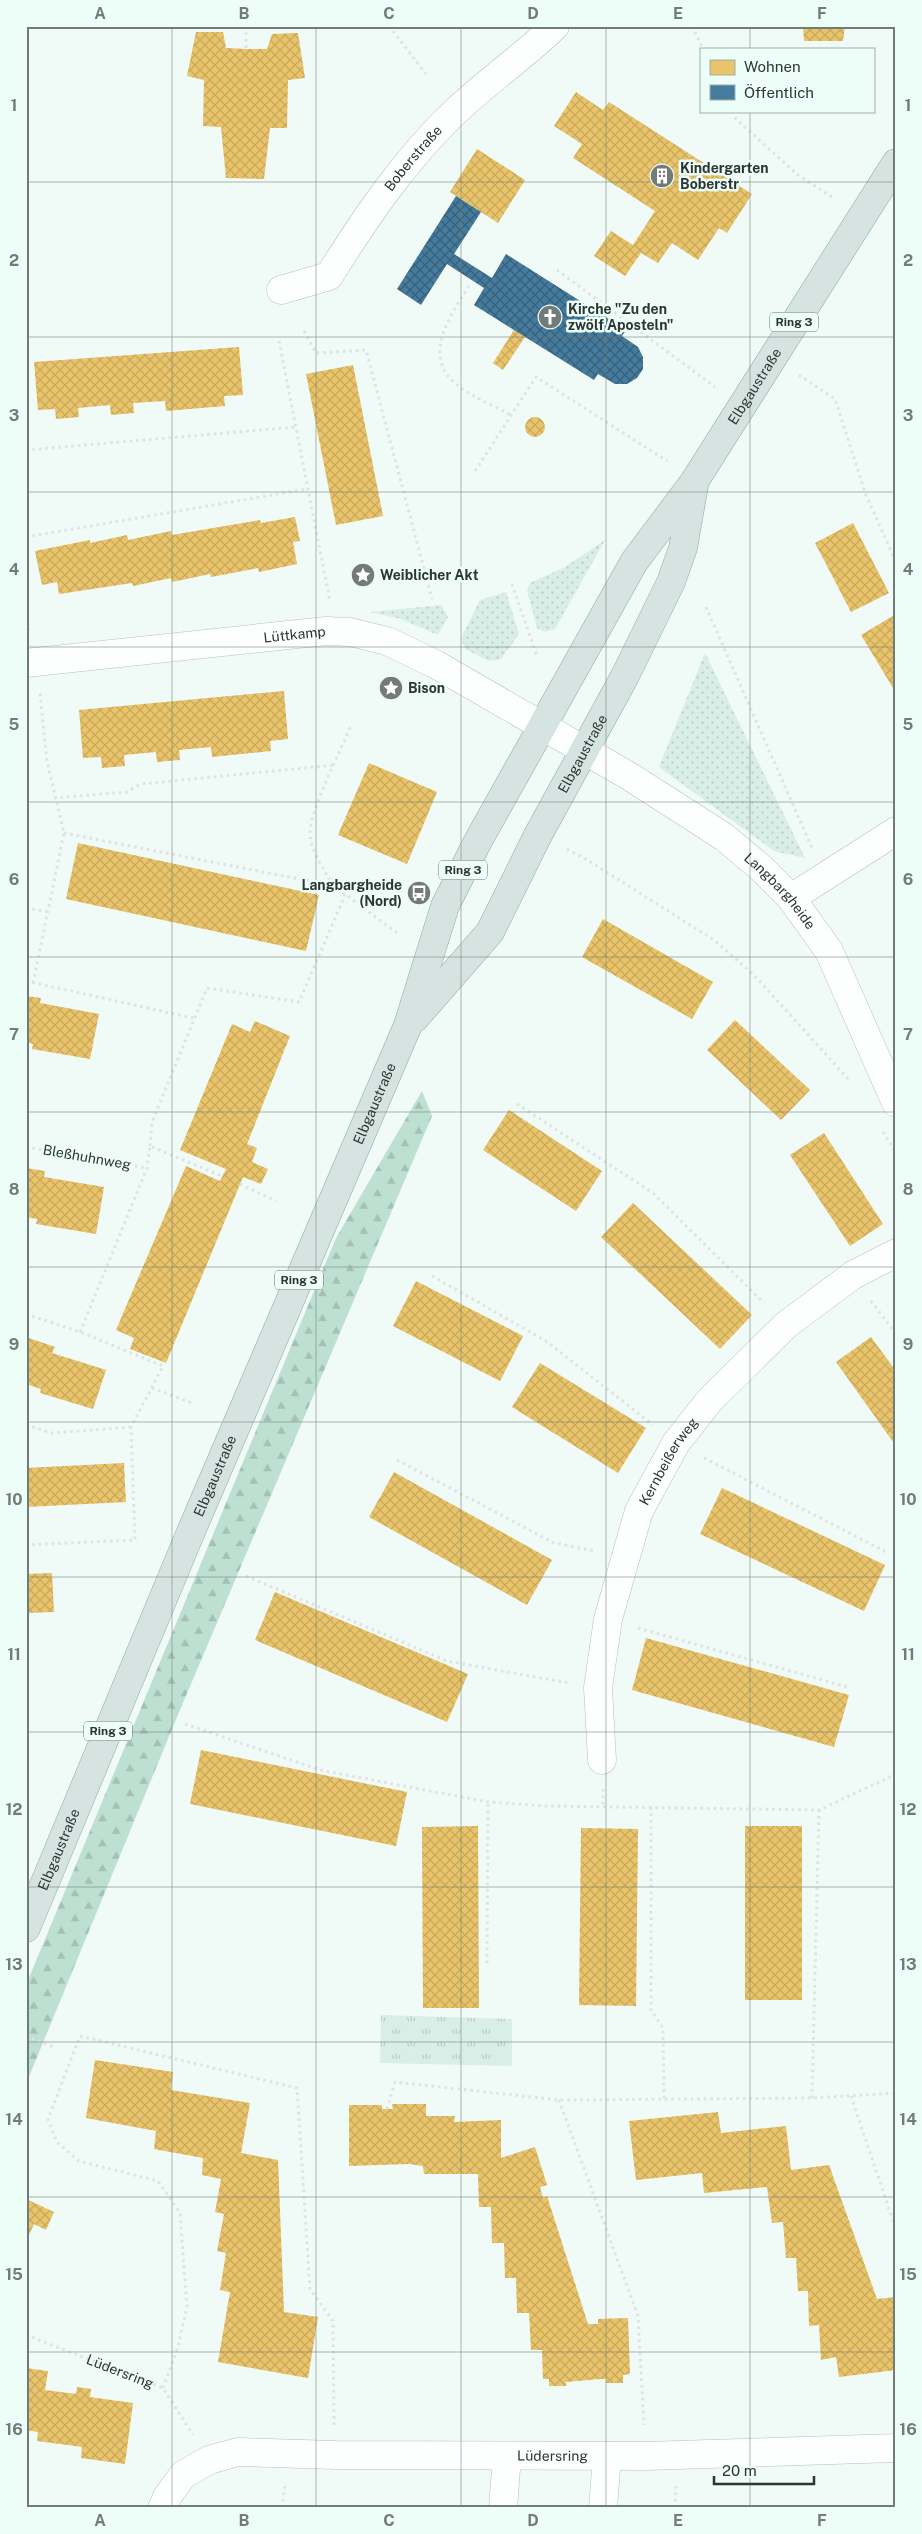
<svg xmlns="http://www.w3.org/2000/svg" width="922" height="2534" viewBox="0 0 922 2534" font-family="'Public Sans',sans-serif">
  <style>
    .grass { fill: url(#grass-dots) }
    .forest { fill: url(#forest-firs) }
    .park { fill: url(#park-tufts) }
    .homes { fill: url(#homes-cross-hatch) }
    .public { fill: url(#public-cross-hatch) }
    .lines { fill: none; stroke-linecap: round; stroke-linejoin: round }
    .minor-casing { stroke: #b7c0bc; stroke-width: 29 }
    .major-casing { stroke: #8ba8a1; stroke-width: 29 }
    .path { stroke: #dfe2e1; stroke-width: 3; stroke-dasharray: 2.5 4; stroke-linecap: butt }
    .minor { stroke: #fdfefe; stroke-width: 28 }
    .major { stroke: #d6e4e1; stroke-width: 28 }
    .grid { fill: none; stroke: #727b77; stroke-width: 1; stroke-opacity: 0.55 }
    .labels { text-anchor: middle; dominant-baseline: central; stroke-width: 5; stroke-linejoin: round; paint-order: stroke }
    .shield { fill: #ecfef7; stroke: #67726e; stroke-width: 1 }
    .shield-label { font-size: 12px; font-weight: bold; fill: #2e3633 }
    .street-label { font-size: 14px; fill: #2e3633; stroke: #ecfef7 }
    .poi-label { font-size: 14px; font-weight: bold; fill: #2e3633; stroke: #ecfef7; text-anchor: start }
    .neatline { fill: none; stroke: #727b77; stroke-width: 2 }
    .grid-label { font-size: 16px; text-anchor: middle; font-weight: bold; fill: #727b77 }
  </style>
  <defs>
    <pattern id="grass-dots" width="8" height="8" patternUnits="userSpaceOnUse" patternTransform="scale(1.25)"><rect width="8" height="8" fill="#d8eee6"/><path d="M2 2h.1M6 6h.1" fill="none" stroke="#bacdc6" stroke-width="1.8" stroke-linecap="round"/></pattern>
    <pattern id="forest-firs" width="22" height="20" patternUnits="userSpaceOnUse" patternTransform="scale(1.25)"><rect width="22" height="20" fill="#bee0d3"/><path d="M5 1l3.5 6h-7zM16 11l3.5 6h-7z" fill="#a4c1b6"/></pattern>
    <pattern id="park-tufts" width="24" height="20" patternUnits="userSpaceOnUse" patternTransform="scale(1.25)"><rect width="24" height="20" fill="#d8eee6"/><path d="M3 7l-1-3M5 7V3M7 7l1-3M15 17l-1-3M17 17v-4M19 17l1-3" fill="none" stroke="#bacdc6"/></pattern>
    <pattern id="homes-cross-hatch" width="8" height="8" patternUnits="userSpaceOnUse" patternTransform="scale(1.25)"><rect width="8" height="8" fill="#e9c46a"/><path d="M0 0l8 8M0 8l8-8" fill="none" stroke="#c8a95c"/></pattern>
    <pattern id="public-cross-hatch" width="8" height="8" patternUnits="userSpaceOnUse" patternTransform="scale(1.25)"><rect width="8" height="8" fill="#457b9d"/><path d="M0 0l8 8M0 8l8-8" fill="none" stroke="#37607a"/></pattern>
  </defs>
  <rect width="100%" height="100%" fill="#f0faf6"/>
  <g class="grass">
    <polygon points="605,540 555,629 545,632 537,628 527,591 530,583 565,567"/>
    <polygon points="506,592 519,634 501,659 489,661 465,649 461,638 480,600"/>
    <polygon points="441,605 448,617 438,635 401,619 370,612"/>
    <polygon points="705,653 805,858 774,851 659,767"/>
  </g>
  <polygon class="forest" points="422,1091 432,1116 177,1717 26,2084 26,1985 336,1238"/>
  <polygon class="park" points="381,2015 512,2019 512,2066 380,2063"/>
  <g class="homes">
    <polygon points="803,26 845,26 843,41 804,41"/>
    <polygon points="196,32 223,32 226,48 246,49 267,49 272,34 298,33 305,78 288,80 287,128 270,128 264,179 226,178 221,127 203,126 204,80 187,76"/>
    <polygon points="576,92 603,110 609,102 752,194 727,233 719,228 698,260 672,243 658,263 641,253 625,276 594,256 611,231 633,245 655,211 573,158 582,144 554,126"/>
    <polygon points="477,149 525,180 498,223 450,192"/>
    <polygon points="514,330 525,337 503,370 493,363"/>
    <polygon points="239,347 243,395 224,396 225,406 166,411 165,401 133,403 134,413 111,415 110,405 78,408 79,417 56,419 55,409 38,410 34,362"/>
    <polygon points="353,365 383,516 336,525 306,374"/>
    <circle cx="535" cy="427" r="10"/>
    <polygon points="295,517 300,541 293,542 297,564 259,572 258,568 211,577 210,574 172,582 171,578 133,586 132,583 59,594 57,582 42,585 35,551 90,540 90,543 127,535 128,540 171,531 172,535 260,520 261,523"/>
    <polygon points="853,523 889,593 851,612 815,543"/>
    <polygon points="896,614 896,693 861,635"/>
    <polygon points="284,691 288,739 270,741 271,751 212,757 211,747 179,750 180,760 157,762 156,752 124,755 125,766 102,768 101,757 83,758 79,710"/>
    <polygon points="369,763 437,792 407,864 338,835"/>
    <polygon points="78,843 319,895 306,951 66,899"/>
    <polygon points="603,919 713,982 692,1019 582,957"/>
    <polygon points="26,996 41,998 40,1003 99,1014 90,1059 32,1049 33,1044 26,1042"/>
    <polygon points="735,1020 810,1090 781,1120 707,1050"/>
    <polygon points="255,1021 290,1036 247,1144 257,1148 252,1162 268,1169 261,1184 243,1177 166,1363 130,1349 134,1338 116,1330 186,1166 220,1181 226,1169 180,1150 232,1024 250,1032"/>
    <polygon points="509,1110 602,1171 576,1211 483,1150"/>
    <polygon points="824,1133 883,1224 850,1246 790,1155"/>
    <polygon points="26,1168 45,1171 44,1177 104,1187 96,1234 36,1224 37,1219 26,1217"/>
    <polygon points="633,1203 752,1315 720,1349 601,1237"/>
    <polygon points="416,1281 523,1336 500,1381 393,1326"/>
    <polygon points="26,1337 55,1347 52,1353 106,1370 93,1409 40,1393 41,1389 26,1384"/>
    <polygon points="871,1337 896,1371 896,1446 836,1362"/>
    <polygon points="540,1363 646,1428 618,1473 512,1407"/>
    <polygon points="124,1463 126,1502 26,1507 26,1468"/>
    <polygon points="394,1472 552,1560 527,1605 369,1517"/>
    <polygon points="722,1488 885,1565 864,1611 700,1534"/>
    <polygon points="52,1573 54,1612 26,1613 26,1574"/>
    <polygon points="275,1592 468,1674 447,1722 255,1640"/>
    <polygon points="646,1638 849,1695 834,1747 632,1690"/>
    <polygon points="201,1750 407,1792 396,1846 190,1804"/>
    <polygon points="478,1826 479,2008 423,2008 422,1827"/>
    <rect x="745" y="1826" width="57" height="174"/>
    <polygon points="581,1828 638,1829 636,2006 579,2005"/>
    <polygon points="95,2060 173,2072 171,2090 250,2103 241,2153 278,2160 284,2312 318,2317 308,2378 218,2362 230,2292 220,2290 226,2253 217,2251 224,2214 215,2212 221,2179 202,2175 203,2158 154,2149 156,2131 86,2118"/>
    <polygon points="392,2104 426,2104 426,2116 455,2116 454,2122 501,2120 501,2158 535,2147 547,2185 540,2187 543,2198 547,2196 588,2324 598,2324 598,2319 628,2318 630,2374 623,2375 623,2383 606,2383 606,2379 601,2379 566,2382 566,2386 549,2386 549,2379 543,2379 542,2350 531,2350 529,2313 517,2313 516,2278 505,2278 504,2243 492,2243 491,2207 479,2207 478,2174 424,2174 423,2166 409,2164 349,2166 349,2105 382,2105 382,2109 393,2109"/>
    <polygon points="718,2112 721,2133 786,2126 791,2170 829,2165 877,2299 896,2297 896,2370 839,2377 836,2357 821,2360 819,2325 809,2326 808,2291 798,2291 796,2258 786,2258 783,2222 772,2223 767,2187 704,2193 702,2173 636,2180 629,2121"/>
    <polygon points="26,2199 54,2212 46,2230 34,2224 28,2237"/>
    <polygon points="26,2368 48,2371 45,2390 76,2394 77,2387 91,2389 90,2397 133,2403 125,2464 81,2458 82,2447 37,2441 38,2432 26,2430"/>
  </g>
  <polygon class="public" points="456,196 481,212 454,254 492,278 506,254 626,330 622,336 638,347 643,357 643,369 637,378 627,384 615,384 598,374 594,380 474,305 484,288 447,264 421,305 397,289"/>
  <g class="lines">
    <g class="minor-casing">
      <g id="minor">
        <path id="s2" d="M281 290 329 276C366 217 405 159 457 110 488 81 524 56 555 26"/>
        <path id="s3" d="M26 663 326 631 350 632 387 641 435 664 629 776 724 837 761 868 791 898 829 951 896 1103"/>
        <polyline points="791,898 896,831"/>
        <path id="s4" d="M602 1760 598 1688 608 1619 639 1511 676 1443 710 1400 786 1325 853 1275 896 1253"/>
        <path id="s5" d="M162 2508 167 2497 183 2475 209 2460 238 2452 335 2455 646 2456 896 2448"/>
        <polyline points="503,2508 507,2456"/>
        <polyline points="603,2508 607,2456"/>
      </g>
    </g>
    <g class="major-casing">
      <g id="major">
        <path id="s6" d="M415 1018 490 932 538 835 625 676 671 582 683 548 694 486"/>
        <path id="s7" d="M26 1928 190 1534 408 1025 445 906 478 841 634 562 694 482 896 163"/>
      </g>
    </g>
    <g class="path">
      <polyline points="246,26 246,49"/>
      <polyline points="389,26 426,74"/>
      <polyline points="692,26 703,49"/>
      <polyline points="733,111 736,119 799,176 834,198"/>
      <polyline points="557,270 715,387"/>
      <path d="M469 286C452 313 422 354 454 382 468 395 494 406 511 415"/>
      <polyline points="304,331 316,353 366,350 432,599"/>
      <polyline points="279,341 330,601"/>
      <polyline points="799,375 835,399 866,495 896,562"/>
      <polyline points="26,450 296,427"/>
      <polyline points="475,471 536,377 667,461"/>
      <polyline points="26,537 307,489"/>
      <polyline points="512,584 537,656"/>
      <polyline points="706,607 812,848"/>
      <polyline points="26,622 29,631"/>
      <polyline points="54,798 127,792 141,784 335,765"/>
      <polyline points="64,833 334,886 397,933"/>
      <polyline points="567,849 589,861 714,940 754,975 851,1082"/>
      <path d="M333 886C325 870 310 851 310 833 310 810 341 750 351 725"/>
      <polyline points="26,908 49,912"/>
      <polyline points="26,981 193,1018"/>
      <polyline points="33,983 64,833 47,761 40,693"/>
      <polyline points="517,1104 653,1193 764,1303"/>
      <polyline points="883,1132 896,1153"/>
      <polyline points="150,1146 152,1122 207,988 299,1002 345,895"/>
      <polyline points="26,1147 147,1168"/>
      <polyline points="240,1184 276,1201"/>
      <polyline points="432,1276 546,1341 653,1425"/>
      <polyline points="871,1301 896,1334"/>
      <polyline points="26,1314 80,1332 163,1366 131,1427 135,1540 26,1545"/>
      <polyline points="80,1332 147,1168 150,1146 222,1176"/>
      <polyline points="152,1388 192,1403"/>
      <polyline points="26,1425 52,1433 131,1427"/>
      <polyline points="704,1458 888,1553"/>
      <polyline points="397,1460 554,1543 595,1551"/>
      <polyline points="246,1576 447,1661 569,1683"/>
      <polyline points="638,1628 847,1687"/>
      <polyline points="185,1724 320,1770 488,1802 546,1806 819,1810 896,1774"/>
      <polyline points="603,1789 603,1806"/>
      <polyline points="26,1801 29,1801"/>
      <polyline points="651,1807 651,2010 663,2028 664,2099"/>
      <polyline points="487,1963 488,1802"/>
      <polyline points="26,2036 54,2047"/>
      <polyline points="851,2096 896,2230"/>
      <polyline points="812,2098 819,1810"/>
      <polyline points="559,2100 638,2316 644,2425"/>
      <polyline points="387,2109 395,2082 559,2100 812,2098 896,2093"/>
      <path id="s1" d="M26 2335 163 2388 193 2435"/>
      <polyline points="163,2388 177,2350 187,2307 180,2213 158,2181 79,2161 57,2142 48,2119 80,2036 297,2088 310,2289 333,2321 334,2425"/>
      <polyline points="282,2508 285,2484"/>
      <polyline points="675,2508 676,2486"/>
    </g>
    <use href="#minor" class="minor"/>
    <use href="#major" class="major"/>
  </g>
  <path class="grid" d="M172 26V2508M316 26V2508M461 26V2508M606 26V2508M750 26V49M750 111V2508M26 182H896M26 337H896M26 492H896M26 647H896M26 802H896M26 957H896M26 1112H896M26 1267H896M26 1422H896M26 1577H896M26 1732H896M26 1887H896M26 2042H896M26 2197H896M26 2352H896"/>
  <defs>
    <g id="building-disc" transform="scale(1.25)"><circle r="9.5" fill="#727b77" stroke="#ecfef7"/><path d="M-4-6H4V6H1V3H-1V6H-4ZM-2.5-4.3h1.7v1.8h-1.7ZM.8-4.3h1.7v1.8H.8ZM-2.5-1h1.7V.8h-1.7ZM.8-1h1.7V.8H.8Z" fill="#fff"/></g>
    <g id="church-disc" transform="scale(1.25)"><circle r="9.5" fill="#727b77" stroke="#ecfef7"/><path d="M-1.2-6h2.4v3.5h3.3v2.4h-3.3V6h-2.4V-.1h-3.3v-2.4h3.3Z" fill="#fff"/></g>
    <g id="sight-disc" transform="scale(1.25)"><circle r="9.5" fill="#727b77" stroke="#ecfef7"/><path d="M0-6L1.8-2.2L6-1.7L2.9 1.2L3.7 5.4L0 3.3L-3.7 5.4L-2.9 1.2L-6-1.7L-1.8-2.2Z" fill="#fff"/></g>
    <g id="bus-disc" transform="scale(1.25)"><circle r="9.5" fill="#727b77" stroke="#ecfef7"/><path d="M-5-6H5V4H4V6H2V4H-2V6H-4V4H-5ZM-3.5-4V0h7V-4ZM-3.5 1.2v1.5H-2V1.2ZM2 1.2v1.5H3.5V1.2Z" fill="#fff"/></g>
  </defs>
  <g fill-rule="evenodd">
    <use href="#building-disc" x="662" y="176"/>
    <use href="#church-disc" x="550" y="317"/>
    <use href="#sight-disc" x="363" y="575"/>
    <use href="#sight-disc" x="391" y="688"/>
    <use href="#bus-disc" x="419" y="893"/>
  </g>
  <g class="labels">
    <g class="shield">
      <rect x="770" y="312.5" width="48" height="19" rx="4"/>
      <rect x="439" y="860.5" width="48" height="19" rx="4"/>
      <rect x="275" y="1270.5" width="48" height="19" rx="4"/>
      <rect x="84" y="1721.5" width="48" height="19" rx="4"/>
    </g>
    <g class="shield-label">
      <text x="794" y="322">Ring 3</text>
      <text x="463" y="870">Ring 3</text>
      <text x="299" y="1280">Ring 3</text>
      <text x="108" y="1731">Ring 3</text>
    </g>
    <g class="street-label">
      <text stroke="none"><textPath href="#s2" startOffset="195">Boberstraße</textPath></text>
      <text stroke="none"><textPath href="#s7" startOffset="1711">Elbgaustraße</textPath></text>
      <text stroke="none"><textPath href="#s3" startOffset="270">Lüttkamp</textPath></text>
      <text stroke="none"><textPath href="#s6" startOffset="315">Elbgaustraße</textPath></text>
      <text stroke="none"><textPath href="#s3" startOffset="832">Langbargheide</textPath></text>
      <text stroke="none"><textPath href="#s7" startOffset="895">Elbgaustraße</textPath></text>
      <text transform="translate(87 1157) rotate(10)">Bleßhuhnweg</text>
      <text stroke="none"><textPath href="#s4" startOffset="312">Kernbeißerweg</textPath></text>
      <text stroke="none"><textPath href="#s7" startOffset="490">Elbgaustraße</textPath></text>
      <text stroke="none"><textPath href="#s7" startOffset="85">Elbgaustraße</textPath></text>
      <text stroke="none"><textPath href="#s1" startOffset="101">Lüdersring</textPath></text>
      <text stroke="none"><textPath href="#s5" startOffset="414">Lüdersring</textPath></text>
    </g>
    <g class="poi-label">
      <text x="680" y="168">Kindergarten<tspan x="680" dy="16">Boberstr</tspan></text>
      <text x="568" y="309">Kirche "Zu den<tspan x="568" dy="16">zwölf Aposteln"</tspan></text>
      <text x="380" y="575">Weiblicher Akt</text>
      <text x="408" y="688">Bison</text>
      <text x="402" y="885" text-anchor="end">Langbargheide<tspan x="402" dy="16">(Nord)</tspan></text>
    </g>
  </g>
  <rect width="922" height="2534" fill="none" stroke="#ecfef7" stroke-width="55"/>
  <rect x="700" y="48" width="175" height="65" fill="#ecfef7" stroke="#a0aea9"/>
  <rect x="710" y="60" width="25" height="15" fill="#e9c46a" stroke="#a0aea9"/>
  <text x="744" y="72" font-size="15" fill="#2e3633">Wohnen</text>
  <rect x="710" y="85" width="25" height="15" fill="#457b9d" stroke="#a0aea9"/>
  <text x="744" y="98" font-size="15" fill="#2e3633">Öffentlich</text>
  <path d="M714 2476v8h100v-8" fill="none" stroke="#2e3633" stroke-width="2.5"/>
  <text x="722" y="2476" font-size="15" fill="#2e3633" stroke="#ecfef7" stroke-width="4" paint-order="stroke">20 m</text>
  <rect x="28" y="28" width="866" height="2478" class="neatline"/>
  <g class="grid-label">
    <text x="100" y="19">A</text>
    <text x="244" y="19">B</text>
    <text x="389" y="19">C</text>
    <text x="533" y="19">D</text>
    <text x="678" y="19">E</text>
    <text x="822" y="19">F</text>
    <text x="14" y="111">1</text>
    <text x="908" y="111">1</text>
    <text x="14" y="266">2</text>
    <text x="908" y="266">2</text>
    <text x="14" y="421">3</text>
    <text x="908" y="421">3</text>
    <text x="14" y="575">4</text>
    <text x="908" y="575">4</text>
    <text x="14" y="730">5</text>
    <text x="908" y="730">5</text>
    <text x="14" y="885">6</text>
    <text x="908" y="885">6</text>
    <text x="14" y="1040">7</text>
    <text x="908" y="1040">7</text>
    <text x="14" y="1195">8</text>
    <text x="908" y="1195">8</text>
    <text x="14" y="1350">9</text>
    <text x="908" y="1350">9</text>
    <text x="14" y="1505">10</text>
    <text x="908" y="1505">10</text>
    <text x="14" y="1660">11</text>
    <text x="908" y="1660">11</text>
    <text x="14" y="1815">12</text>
    <text x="908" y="1815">12</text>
    <text x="14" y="1970">13</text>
    <text x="908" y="1970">13</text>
    <text x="14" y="2125">14</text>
    <text x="908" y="2125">14</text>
    <text x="14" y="2280">15</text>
    <text x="908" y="2280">15</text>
    <text x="14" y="2435">16</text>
    <text x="908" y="2435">16</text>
    <text x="100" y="2526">A</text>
    <text x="244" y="2526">B</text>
    <text x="389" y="2526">C</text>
    <text x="533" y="2526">D</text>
    <text x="678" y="2526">E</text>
    <text x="822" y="2526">F</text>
  </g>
</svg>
